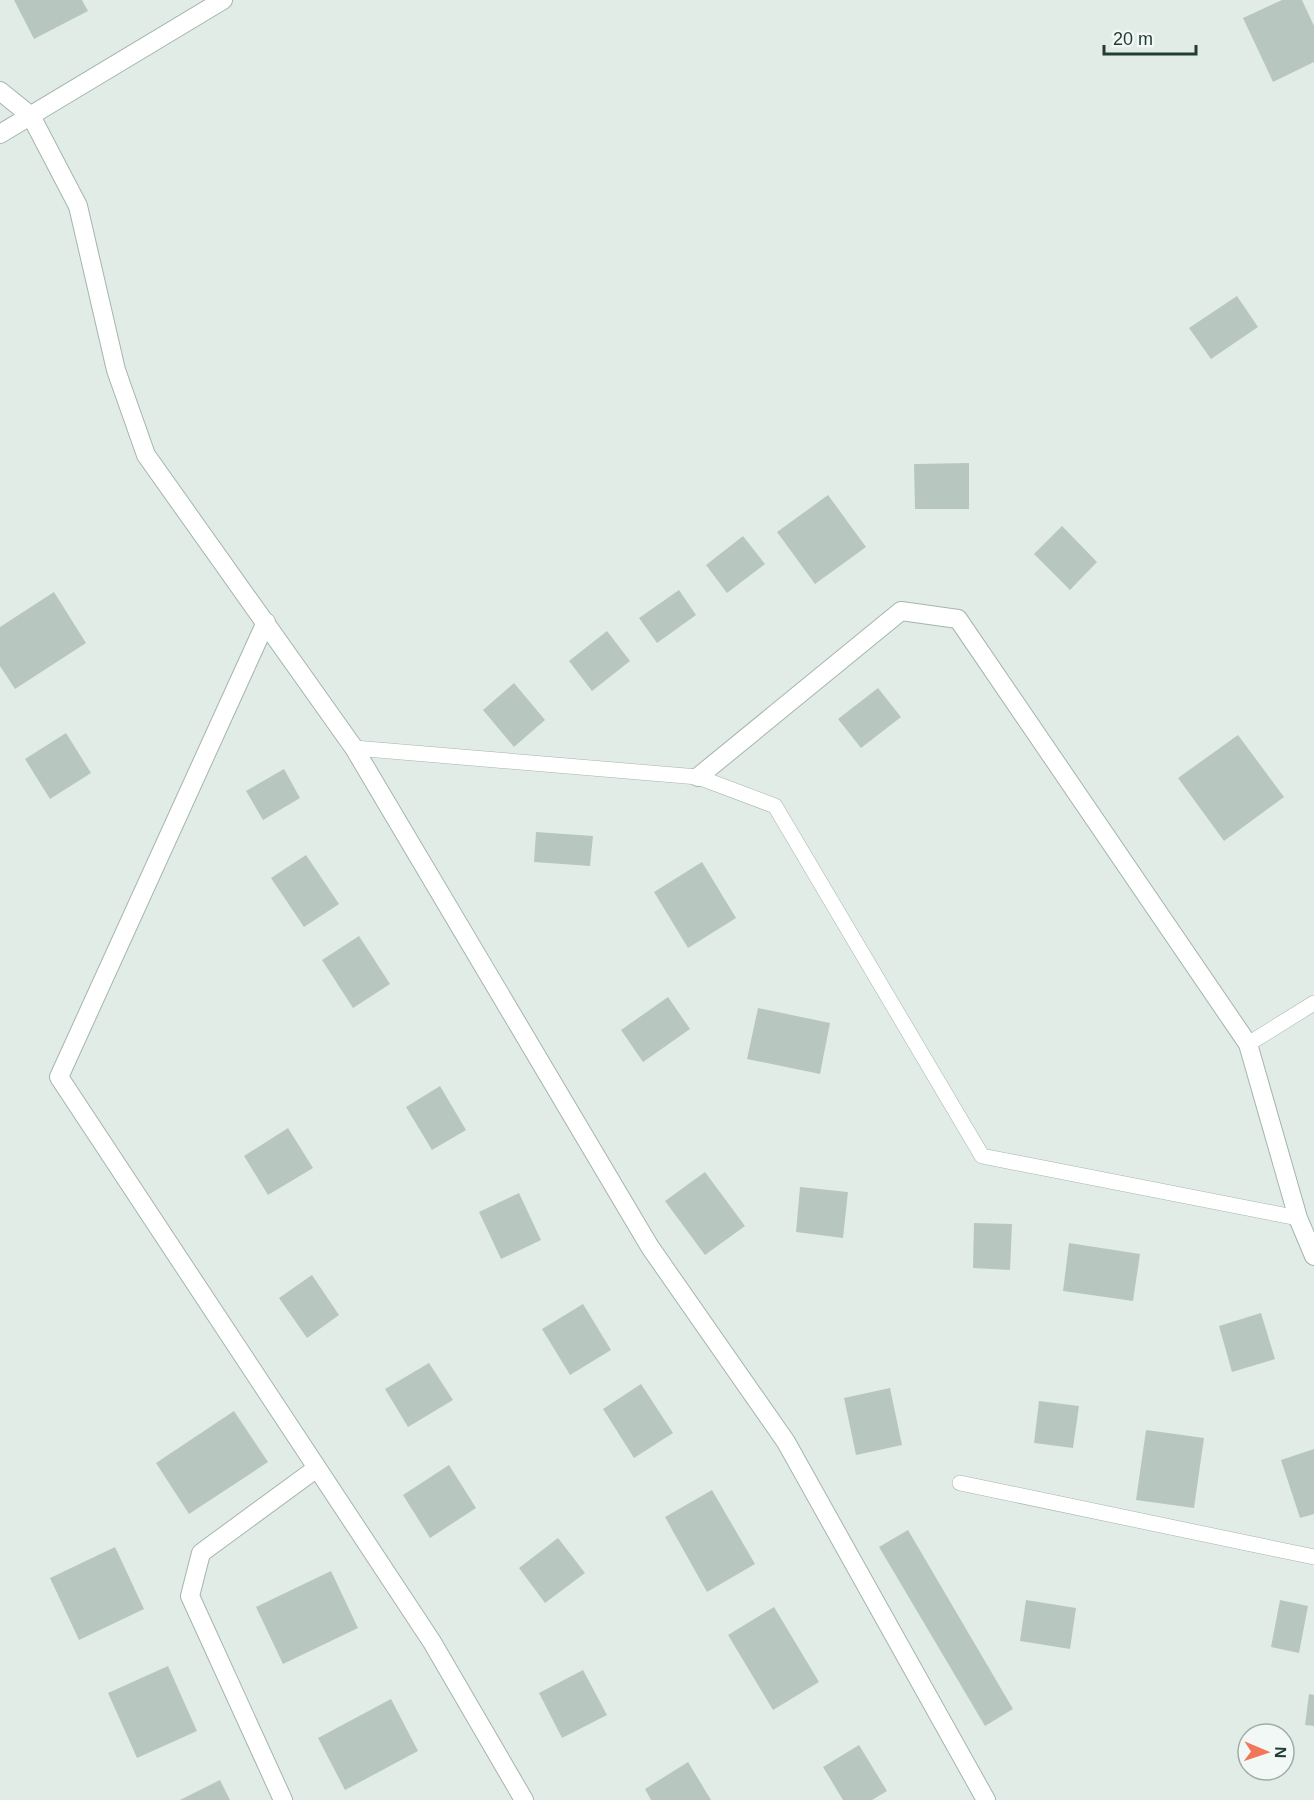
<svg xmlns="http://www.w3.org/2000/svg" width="1314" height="1800" viewBox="0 0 1314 1800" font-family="Arial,sans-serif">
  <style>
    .building { fill: #b7c7c0 }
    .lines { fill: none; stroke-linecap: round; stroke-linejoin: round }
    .service-casing { stroke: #a5b4ae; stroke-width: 16 }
    .minor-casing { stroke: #a5b4ae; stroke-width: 20 }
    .tertiary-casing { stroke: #a5b4ae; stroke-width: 20 }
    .service { stroke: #fff; stroke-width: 15 }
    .minor { stroke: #fff; stroke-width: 18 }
    .tertiary { stroke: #fff; stroke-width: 18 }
  </style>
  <rect width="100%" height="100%" fill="#e2ece7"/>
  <g class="building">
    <polygon points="14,0 82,0 88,11 34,39"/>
    <polygon points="1282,0 1302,0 1314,26 1314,62 1273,82 1243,18"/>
    <polygon points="1237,296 1258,327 1211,359 1189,328"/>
    <polygon points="969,463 969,509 915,509 914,464"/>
    <polygon points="828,495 866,547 815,584 777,532"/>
    <polygon points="1062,526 1097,562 1070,590 1034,554"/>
    <polygon points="743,536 765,564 727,593 706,565"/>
    <polygon points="679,590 696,615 657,643 639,618"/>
    <polygon points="54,592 86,643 15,689 0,666 0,627"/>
    <polygon points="607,631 630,661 592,691 569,661"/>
    <polygon points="514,683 545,720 514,747 483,710"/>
    <polygon points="878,688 901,717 861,748 838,719"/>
    <polygon points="66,733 91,773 50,799 25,759"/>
    <polygon points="1238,735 1284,797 1224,841 1178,778"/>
    <polygon points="284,769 300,798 263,820 246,791"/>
    <polygon points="536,832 593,836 590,866 534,862"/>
    <polygon points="306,855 339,904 304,927 271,878"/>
    <polygon points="702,862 736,918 688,948 654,892"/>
    <polygon points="359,936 390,984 353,1008 322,960"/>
    <polygon points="668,997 690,1029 643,1062 621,1030"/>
    <polygon points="758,1008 830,1023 820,1074 747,1059"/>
    <polygon points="440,1086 466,1130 432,1150 406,1107"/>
    <polygon points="288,1128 313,1168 268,1195 244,1156"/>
    <polygon points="705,1172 745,1226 705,1255 665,1201"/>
    <polygon points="800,1187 848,1192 843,1238 796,1232"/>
    <polygon points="519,1193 541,1240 501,1259 479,1212"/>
    <polygon points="974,1223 1012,1224 1010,1270 973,1268"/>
    <polygon points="1069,1243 1140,1254 1133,1301 1063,1291"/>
    <polygon points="312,1275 339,1315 307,1338 279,1298"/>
    <polygon points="583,1304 611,1350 570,1375 542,1329"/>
    <polygon points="1261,1313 1275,1359 1232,1372 1219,1326"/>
    <polygon points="429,1363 453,1400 408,1427 385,1389"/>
    <polygon points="641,1384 673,1433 634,1458 603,1409"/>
    <polygon points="890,1388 902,1445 856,1455 844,1398"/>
    <polygon points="1039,1401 1079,1406 1073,1448 1034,1443"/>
    <polygon points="234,1411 268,1462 189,1514 156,1463"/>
    <polygon points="1146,1430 1204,1438 1194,1508 1136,1500"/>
    <polygon points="1314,1449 1314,1514 1300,1518 1281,1460"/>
    <polygon points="449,1465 476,1508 430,1538 403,1495"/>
    <polygon points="712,1490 755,1564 707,1592 665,1517"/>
    <polygon points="908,1530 1013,1709 985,1726 879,1547"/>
    <polygon points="558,1538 585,1573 545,1603 519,1568"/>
    <polygon points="115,1547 144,1609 79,1640 50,1578"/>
    <polygon points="331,1571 358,1628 283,1664 256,1607"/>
    <polygon points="1026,1600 1076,1608 1070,1649 1020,1641"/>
    <polygon points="1280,1600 1308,1606 1299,1653 1271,1647"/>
    <polygon points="774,1607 819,1682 773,1710 728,1635"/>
    <polygon points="168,1666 197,1731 137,1758 108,1693"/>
    <polygon points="583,1670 607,1715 562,1738 539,1693"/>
    <polygon points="1309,1694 1314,1695 1314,1726 1305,1725"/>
    <polygon points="391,1699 418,1751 345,1790 318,1738"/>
    <polygon points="859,1745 887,1791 872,1800 843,1800 823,1767"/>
    <polygon points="688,1762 711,1800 651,1800 645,1789"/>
    <polygon points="220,1780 230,1800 180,1800"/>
  </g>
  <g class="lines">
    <g class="service-casing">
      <g id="service">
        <polyline points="354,748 698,777 775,806 982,1156 1298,1218"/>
        <polyline points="1248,1044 1314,1003"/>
        <polyline points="960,1483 1314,1557"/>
      </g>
    </g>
    <g class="minor-casing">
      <g id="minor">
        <polyline points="0,91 31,116 78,206 116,370 146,455 354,748 650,1247 786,1442 986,1800"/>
        <polyline points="266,622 59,1077 432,1642 524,1800"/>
        <polyline points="698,777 901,611 958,619 1248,1044 1298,1218 1314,1256"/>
        <polyline points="283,1800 190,1596 201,1553 317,1468"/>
      </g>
    </g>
    <g class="tertiary-casing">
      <polyline id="tertiary" points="0,134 223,0"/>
    </g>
    <use href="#service" class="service"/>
    <use href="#minor" class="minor"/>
    <use href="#tertiary" class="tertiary"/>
  </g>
  <g transform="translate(1266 1752) rotate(92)"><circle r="28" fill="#f2f8f5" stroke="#9fada8" stroke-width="1.5"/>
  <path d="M0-4.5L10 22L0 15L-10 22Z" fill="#f1775a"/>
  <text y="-9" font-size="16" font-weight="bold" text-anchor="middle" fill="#223d34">N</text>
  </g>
  <path d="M1104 45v9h92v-9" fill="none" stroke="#223d34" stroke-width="3"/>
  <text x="1113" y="45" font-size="18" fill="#223d34" stroke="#f2f8f5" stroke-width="4.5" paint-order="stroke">20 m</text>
</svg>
